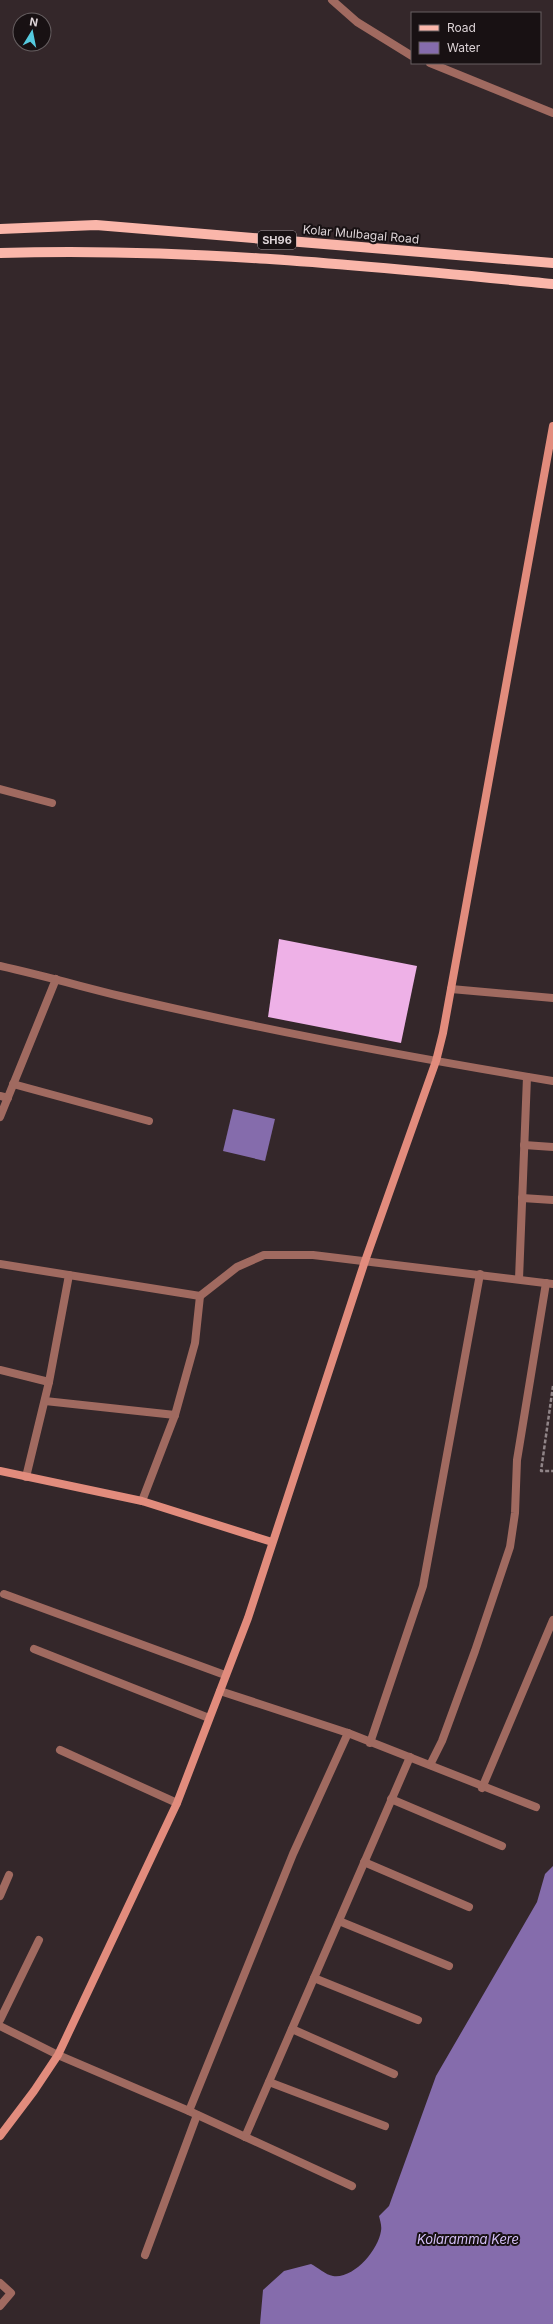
<svg xmlns="http://www.w3.org/2000/svg" width="553" height="2324" viewBox="0 0 553 2324" font-family="Inter,sans-serif">
  <style>
    .water { fill: #856cac }
    .building { fill: #eeb1e7 }
    .lines { fill: none; stroke-linecap: round; stroke-linejoin: round }
    .path { stroke: #908588; stroke-width: 2.5; stroke-dasharray: 4 2; stroke-linecap: butt }
    .lane { stroke: #a06a60; stroke-width: 8 }
    .street { stroke: #a06a60; stroke-width: 8 }
    .secondary { stroke: #e28c7d; stroke-width: 8 }
    .primary { stroke: #fab6aa; stroke-width: 10 }
    .labels { text-anchor: middle; dominant-baseline: central; stroke-width: 4; stroke-linejoin: round; paint-order: stroke }
    .shield { fill: #181113; stroke: #a1999c; stroke-width: 1 }
    .shield-label { font-size: 11px; font-weight: bold; fill: #dcd3d6 }
    .street-label { font-size: 12px; fill: #dcd3d6; stroke: #181113 }
    .water-label { font-size: 13px; font-style: italic; fill: #d4c0f7; stroke: #181113 }
  </style>
  <rect width="100%" height="100%" fill="#34272a"/>
  <g class="water">
    <polygon points="233,1109 275,1119 265,1161 223,1151"/>
    <path d="M553 1866V2324H260L263 2290 284 2271 311 2264C317 2267 326 2275 333 2276 354 2279 378 2250 381 2231 382 2226 380 2220 379 2216L389 2206 436 2076 537 1902 545 1874Z"/>
  </g>
  <polygon class="building" points="279,939 417,966 401,1043 268,1017"/>
  <g class="lines">
    <polyline class="path" points="553,1386 541,1471 553,1471"/>
    <g class="lane">
      <polyline points="0,789 52,803"/>
      <polyline points="451,989 553,998"/>
      <polyline points="13,1084 149,1121"/>
    </g>
    <g class="street">
      <polyline points="332,0 357,22 412,56"/>
      <polyline points="430,63 553,113"/>
      <path d="M0 966C40 975 80 986 120 996 263 1030 408 1057 553 1081"/>
      <polyline points="0,1096 8,1098"/>
      <polyline points="0,1117 56,979"/>
      <polyline points="524,1145 553,1147"/>
      <polyline points="522,1198 553,1200"/>
      <polyline points="0,1264 200,1296 195,1343 175,1415 142,1501"/>
      <polyline points="519,1279 527,1077"/>
      <polyline points="200,1296 237,1267 264,1255 313,1255 553,1284"/>
      <polyline points="0,1370 49,1382"/>
      <polyline points="45,1401 175,1415"/>
      <polyline points="26,1477 49,1382 69,1275"/>
      <polyline points="4,1594 225,1675"/>
      <polyline points="34,1649 209,1718"/>
      <polyline points="220,1691 348,1733 536,1807"/>
      <polyline points="370,1743 423,1586 480,1274"/>
      <polyline points="60,1750 177,1803"/>
      <polyline points="430,1765 442,1741 475,1651 510,1547 515,1513 517,1460 546,1283"/>
      <polyline points="482,1788 553,1620"/>
      <polyline points="391,1799 502,1846"/>
      <polyline points="364,1862 469,1907"/>
      <polyline points="0,1896 9,1875"/>
      <polyline points="339,1921 449,1966"/>
      <polyline points="314,1978 418,2020"/>
      <polyline points="0,2020 39,1940"/>
      <polyline points="0,2026 58,2055 189,2111 352,2186"/>
      <polyline points="292,2029 394,2074"/>
      <polyline points="269,2082 385,2126"/>
      <polyline points="189,2111 293,1854 348,1733"/>
      <polyline points="245,2137 410,1757"/>
      <polyline points="145,2255 197,2115"/>
      <polyline points="0,2283 11,2293 0,2306"/>
    </g>
    <g class="secondary">
      <polyline points="0,1471 142,1501 272,1542"/>
      <polyline points="0,2136 34,2091 58,2055 177,1803 248,1618 365,1261 436,1061 443,1033 553,426"/>
    </g>
    <g class="primary">
      <polyline points="0,229 96,225 553,263"/>
      <path d="M0 253C185 247 369 266 553 284"/>
    </g>
  </g>
  <g class="labels">
    <rect class="shield" x="258" y="231" width="38" height="18" rx="3"/>
    <g class="shield-label">
      <text x="277" y="240">SH96</text>
    </g>
    <g class="street-label">
      <text transform="translate(361 234) rotate(5)">Kolar Mulbagal Road</text>
    </g>
    <g class="water-label">
      <text x="468" y="2239">Kolaramma Kere</text>
    </g>
  </g>
  <rect x="411" y="12" width="130" height="52" fill="#181113" stroke="#665f61"/>
  <rect x="419" y="25" width="20" height="6" fill="#fab6aa" stroke="#665f61"/>
  <text x="447" y="32" font-size="12" fill="#dcd3d6">Road</text>
  <rect x="419" y="42" width="20" height="12" fill="#856cac" stroke="#665f61"/>
  <text x="447" y="52" font-size="12" fill="#dcd3d6">Water</text>
  <g transform="translate(32 32) rotate(10)"><circle r="19" fill="#181113" stroke="#665f61"/>
  <path d="M0-3L7 15L0 10L-7 15Z" fill="#55cadf"/>
  <text y="-6" font-size="11" font-weight="bold" text-anchor="middle" fill="#dcd3d6">N</text>
  </g>
</svg>
